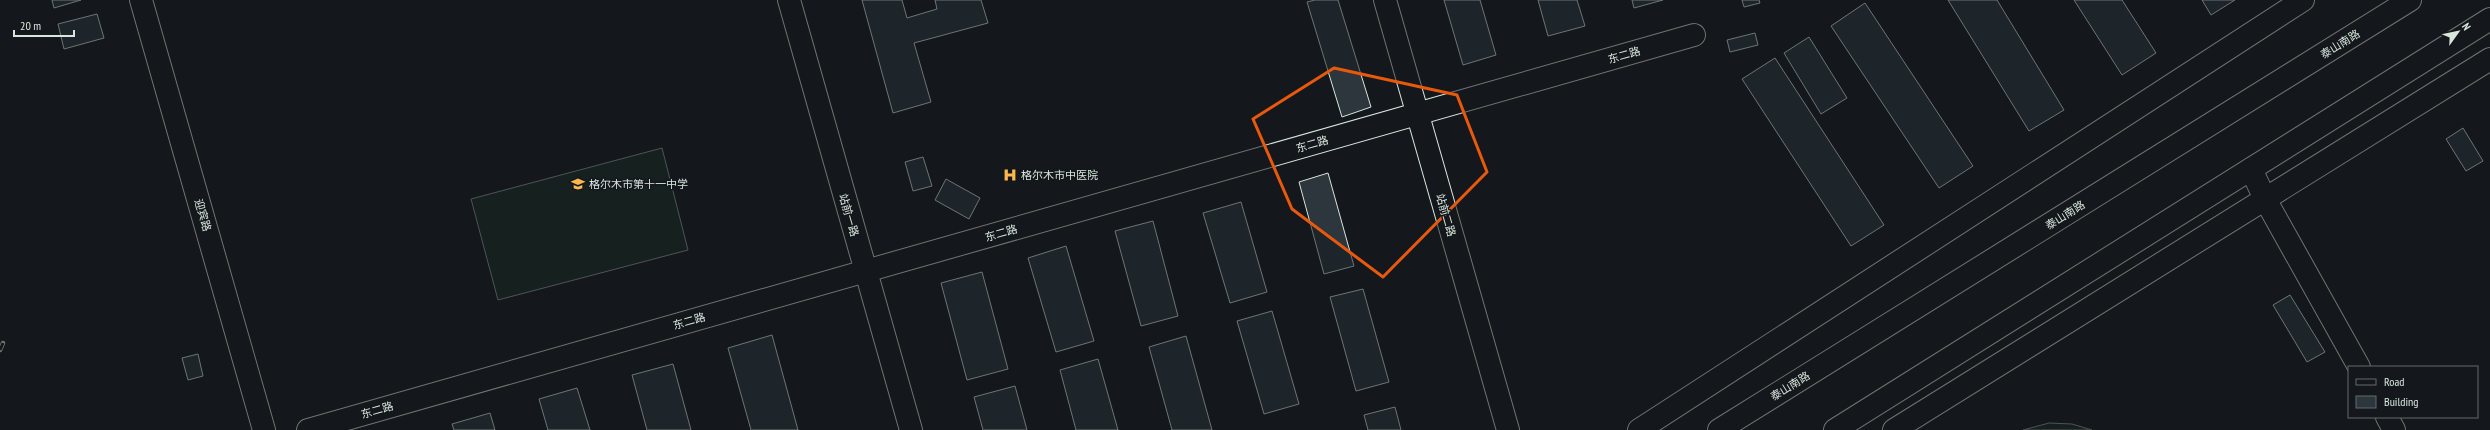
<svg xmlns="http://www.w3.org/2000/svg" width="2490" height="430" viewBox="0 0 2490 430" font-family="'PT Sans Narrow','Noto Sans SC',sans-serif">
  <style>
    .garden { fill: #1a2d24; stroke: #939e99 }
    .building { fill: #2c363c; stroke: #d8e6dc }
    .lines { fill: none; stroke-linecap: round; stroke-linejoin: round }
    .minor-casing { stroke: #d8e6dc; stroke-width: 24 }
    .major-casing { stroke: #d8e6dc; stroke-width: 24 }
    .minor { stroke: #14181c; stroke-width: 22 }
    .major { stroke: #14181c; stroke-width: 22 }
    .rail-casing { stroke: #d8e6dc; stroke-width: 4.5 }
    .rail { stroke: #14181c; stroke-width: 3; stroke-dasharray: 9; stroke-linecap: butt }
    .marked { fill: none; stroke: #e8590c; stroke-width: 3; stroke-linejoin: round }
    .labels { text-anchor: middle; dominant-baseline: central; stroke-width: 3; stroke-linejoin: round; paint-order: stroke }
    .street-label { font-size: 11px; fill: #d8e6dc; stroke: #14181c }
    .poi-label { font-size: 11px; fill: #d8e6dc; stroke: #14181c; text-anchor: start }
  </style>
  <rect width="100%" height="100%" fill="#14181c"/>
  <g class="garden">
    <polygon points="662,148 688,250 498,300 471,199"/>
    <polygon points="2049,423 2072,424 2092,430 2023,430"/>
  </g>
  <g class="building">
    <polygon points="52,0 81,0 54,8"/>
    <polygon points="862,0 902,0 907,18 937,9 935,0 981,0 988,23 914,43 931,102 893,113"/>
    <polygon points="1315,0 1338,0 1371,107 1342,117 1307,2"/>
    <polygon points="1444,0 1480,0 1496,55 1463,65"/>
    <polygon points="1538,0 1577,0 1585,26 1548,36"/>
    <polygon points="1632,0 1663,0 1634,8"/>
    <polygon points="1742,0 1759,0 1760,3 1744,7"/>
    <polygon points="1948,0 1997,0 2064,110 2029,131"/>
    <polygon points="2074,0 2122,0 2156,53 2122,75"/>
    <polygon points="2202,0 2235,0 2211,15"/>
    <polygon points="1865,3 1973,166 1939,188 1831,26"/>
    <polygon points="97,14 104,38 64,49 58,24"/>
    <polygon points="1755,33 1758,45 1730,52 1727,40"/>
    <polygon points="1809,37 1847,98 1821,114 1784,53"/>
    <polygon points="1775,58 1884,225 1851,246 1742,79"/>
    <polygon points="2463,128 2483,161 2466,171 2446,139"/>
    <polygon points="923,157 932,186 913,191 905,162"/>
    <polygon points="1328,173 1354,266 1324,274 1299,182"/>
    <polygon points="946,179 980,198 969,219 935,200"/>
    <polygon points="1241,202 1267,292 1230,303 1203,213"/>
    <polygon points="1153,221 1178,316 1141,326 1115,231"/>
    <polygon points="1066,246 1094,341 1056,352 1028,258"/>
    <polygon points="982,272 1008,369 967,380 941,283"/>
    <polygon points="1363,289 1389,382 1356,391 1330,297"/>
    <polygon points="2290,295 2325,352 2307,362 2273,305"/>
    <polygon points="1272,311 1299,404 1264,414 1237,321"/>
    <polygon points="772,335 798,430 751,430 728,348"/>
    <polygon points="1186,336 1212,430 1172,430 1149,347"/>
    <polygon points="198,354 203,376 188,380 182,358"/>
    <polygon points="1098,359 1118,430 1076,430 1060,370"/>
    <polygon points="673,364 691,430 647,430 632,375"/>
    <polygon points="1015,386 1027,430 983,430 974,397"/>
    <polygon points="577,388 590,430 548,430 539,399"/>
    <polygon points="1395,407 1401,430 1368,430 1364,415"/>
    <polygon points="490,413 495,430 454,430 452,424"/>
  </g>
  <g class="lines">
    <g class="minor-casing">
      <g id="minor">
        <polyline points="789,0 911,430"/>
        <polyline points="1385,0 1508,430"/>
        <polyline points="2251,169 2265,199 2359,367"/>
        <polyline points="2387,417 2394,430"/>
        <polyline points="308,430 1694,35"/>
        <polyline points="1639,430 2303,0"/>
        <polyline points="1719,430 2410,0"/>
        <polyline points="1835,430 2490,19"/>
        <polyline points="1894,430 2490,59"/>
      </g>
    </g>
    <g class="major-casing">
      <polyline id="major" points="141,0 264,430"/>
    </g>
    <use href="#minor" class="minor"/>
    <use href="#major" class="major"/>
    <g class="rail-casing">
      <polyline id="rail" points="0,350 3,343"/>
    </g>
    <use href="#rail" class="rail"/>
  </g>
  <path d="M0 0H2490V430H0ZM1334 68 1457 95 1487 172 1383 277 1292 209 1253 119Z" fill="#14181c" fill-opacity=".55" fill-rule="evenodd"/>
  <path class="marked" d="M1334 68 1457 95 1487 172 1383 277 1292 209 1253 119Z"/>
  <defs>
    <g id="hospital-bare" transform="scale(1.08)"><path d="M-5-5h3v3.5h4V-5h3V5h-3V1.5h-4V5h-3Z" fill="#ffb74d" stroke="#14181c" stroke-width="2.5" paint-order="stroke"/></g>
    <g id="school-bare" transform="scale(1.08)"><path d="M0-5L7-2L0 1L-7-2ZM-4 1L0 2.5L4 1V4Q0 6-4 4Z" fill="#ffb74d" stroke="#14181c" stroke-width="2.5" paint-order="stroke"/></g>
  </defs>
  <g fill-rule="evenodd">
    <use href="#hospital-bare" x="1010" y="175"/>
    <use href="#school-bare" x="578" y="184"/>
  </g>
  <g class="labels">
    <g class="street-label">
      <text transform="translate(2340 44) rotate(-32)">泰山南路</text>
      <text transform="translate(1624 55) rotate(-16)">东二路</text>
      <text transform="translate(1312 144) rotate(-16)">东二路</text>
      <text transform="translate(203 215) rotate(74)">迎宾路</text>
      <text transform="translate(849 215) rotate(74)">站前一路</text>
      <text transform="translate(1446 215) rotate(74)">站前二路</text>
      <text transform="translate(2065 215) rotate(-32)">泰山南路</text>
      <text transform="translate(1001 233) rotate(-16)">东二路</text>
      <text transform="translate(689 321) rotate(-16)">东二路</text>
      <text transform="translate(1790 386) rotate(-32)">泰山南路</text>
      <text transform="translate(377 410) rotate(-16)">东二路</text>
    </g>
    <g class="poi-label">
      <text x="1021" y="175">格尔木市中医院</text>
      <text x="589" y="184">格尔木市第十一中学</text>
    </g>
  </g>
  <rect x="2348" y="366" width="130" height="52" fill="#14181c" stroke="#626a69"/>
  <rect x="2356" y="379" width="20" height="6" fill="#14181c" stroke="#626a69"/>
  <text x="2384" y="386" font-size="12" fill="#d8e6dc">Road</text>
  <rect x="2356" y="396" width="20" height="12" fill="#2c363c" stroke="#626a69"/>
  <text x="2384" y="406" font-size="12" fill="#d8e6dc">Building</text>
  <g transform="translate(2458 32) rotate(57)" stroke="#14181c" stroke-width="3" paint-order="stroke">
  <path d="M0-3L7 15L0 10L-7 15Z" fill="#d8e6dc"/>
  <text y="-6" font-size="11" font-weight="bold" text-anchor="middle" fill="#d8e6dc">N</text>
  </g>
  <path d="M14 30v6h60v-6" fill="none" stroke="#d8e6dc" stroke-width="2"/>
  <text x="20" y="30" font-size="12" fill="#d8e6dc" stroke="#14181c" stroke-width="3" paint-order="stroke">20 m</text>
</svg>
